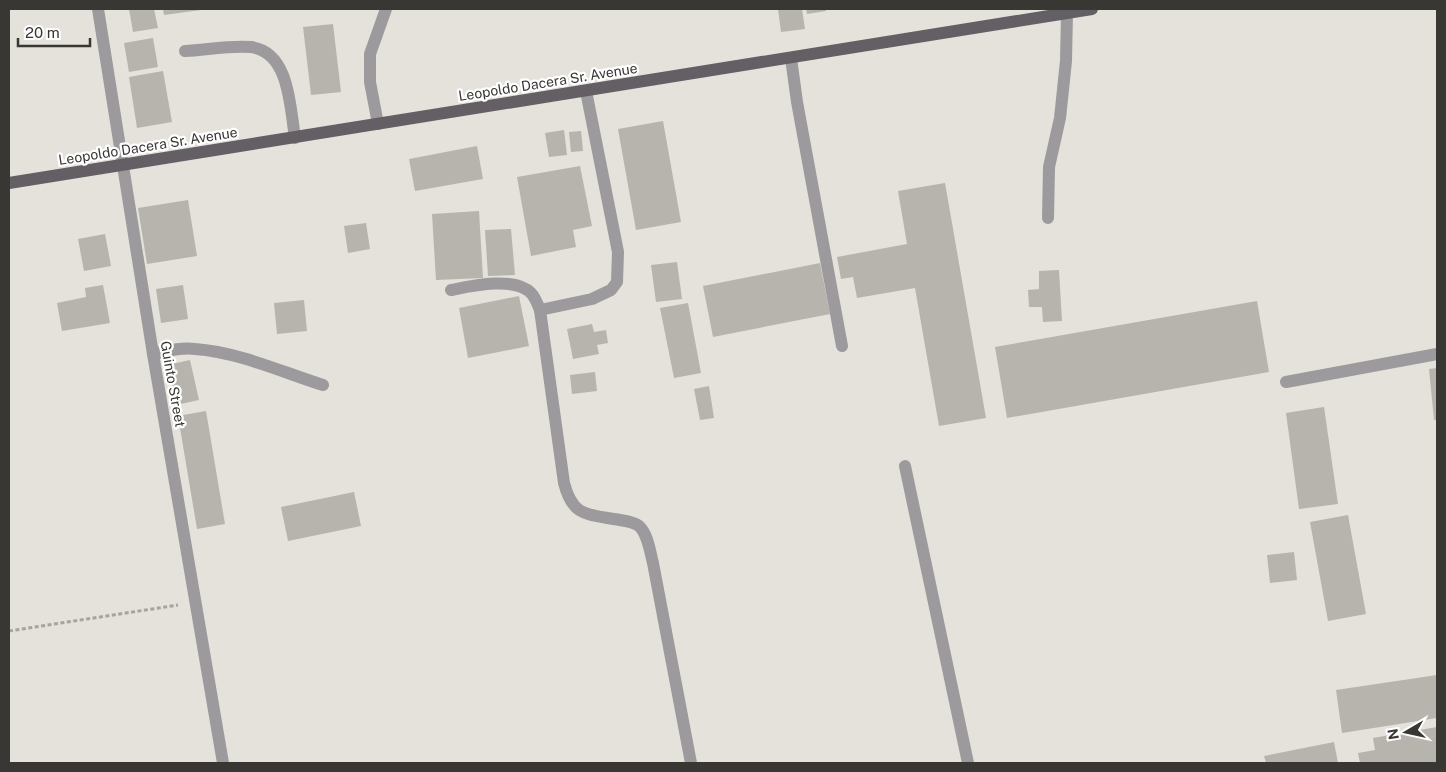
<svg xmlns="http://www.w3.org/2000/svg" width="1446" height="772" viewBox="0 0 1446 772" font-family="'Public Sans',sans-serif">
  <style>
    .building { fill: #b6b4ac }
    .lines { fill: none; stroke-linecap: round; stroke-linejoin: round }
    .path { stroke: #a6a49e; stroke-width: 3; stroke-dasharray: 4 2.5; stroke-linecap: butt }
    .minor { stroke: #9c9a9d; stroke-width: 12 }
    .major { stroke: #635f64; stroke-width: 12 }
    .labels { text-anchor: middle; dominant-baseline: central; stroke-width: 4.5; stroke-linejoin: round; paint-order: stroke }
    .street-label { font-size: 14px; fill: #383734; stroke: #fff }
  </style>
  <rect width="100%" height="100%" fill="#e4e2da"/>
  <g class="building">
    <polygon points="129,9 154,9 158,28 133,32"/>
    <polygon points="163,9 201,9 201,10 164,15"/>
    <polygon points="778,9 802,9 805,29 781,32"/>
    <polygon points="806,9 826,9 826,11 807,14"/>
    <polygon points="333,24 341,92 311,95 303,27"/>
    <polygon points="153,38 158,67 129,72 124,43"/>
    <polygon points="163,71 172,122 137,128 129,77"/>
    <polygon points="663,121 681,222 636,230 618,129"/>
    <polygon points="564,130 567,155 549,157 545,133"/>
    <polygon points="581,131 583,151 571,152 569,132"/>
    <polygon points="477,146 483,179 415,191 409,159"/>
    <polygon points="580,166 592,226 573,230 576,247 531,256 517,177"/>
    <polygon points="945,183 986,418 939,426 915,288 857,298 853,277 841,279 837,257 907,244 898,191"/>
    <polygon points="188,200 197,256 147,264 138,208"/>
    <polygon points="479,211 483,278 436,280 432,214"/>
    <polygon points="366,223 370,249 348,253 344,226"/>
    <polygon points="511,229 515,275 488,276 485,230"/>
    <polygon points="105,234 111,266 84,271 78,239"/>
    <polygon points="677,262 682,299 656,302 651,265"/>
    <polygon points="820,263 830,314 713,337 703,286"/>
    <polygon points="1059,270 1062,321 1043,322 1042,307 1029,307 1028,290 1039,289 1039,271"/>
    <polygon points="103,285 110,323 62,331 57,303 86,297 85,288"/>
    <polygon points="183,285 188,319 161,323 156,289"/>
    <polygon points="519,296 529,346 468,358 459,308"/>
    <polygon points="304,300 307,331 277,334 274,303"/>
    <polygon points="1257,301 1269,372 1007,418 995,347"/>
    <polygon points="688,303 701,373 674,378 660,308"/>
    <polygon points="592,324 594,332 606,330 608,343 597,345 599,354 573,359 567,329"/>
    <polygon points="190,360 199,400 176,405 167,365"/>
    <polygon points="1437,368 1437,420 1434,420 1429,369"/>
    <polygon points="595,372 597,391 572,394 570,375"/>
    <polygon points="709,386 714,418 700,420 694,389"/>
    <polygon points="1324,407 1338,504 1299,509 1286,413"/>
    <polygon points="206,411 225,524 197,529 178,416"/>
    <polygon points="354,492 361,526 288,541 281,507"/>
    <polygon points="1348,515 1366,614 1328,621 1310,522"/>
    <polygon points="1294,552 1297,580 1270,583 1267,555"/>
    <polygon points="1437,675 1437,718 1342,733 1336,690"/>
    <polygon points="1437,727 1437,763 1360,763 1358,753 1375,750 1373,738"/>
    <polygon points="1334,742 1338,763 1266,763 1264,756"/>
  </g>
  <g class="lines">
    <polyline class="path" points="9,631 178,605"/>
    <g class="minor">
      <polyline points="98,9 153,354 223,763"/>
      <path d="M185 51C206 50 230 45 251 47 290 52 290 108 295 138"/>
      <polyline points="791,58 797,102 842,346"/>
      <path d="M586 91 618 252 617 282 611 290 592 299 540 310 564 483C573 518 588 514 620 520 626 521 634 522 639 526 648 534 650 552 653 563L691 763"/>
      <polyline points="378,124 370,82 370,54 386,9"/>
      <polyline points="1048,218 1049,167 1060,118 1066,61 1067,13"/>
      <path d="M451 290C471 286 514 276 531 293 535 297 538 305 540 310"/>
      <path d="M153 354C167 351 181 347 195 349 238 352 282 372 323 385"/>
      <polyline points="1286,382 1437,354"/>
      <polyline points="905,466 968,763"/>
    </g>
    <polyline class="major" points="9,183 1092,9"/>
  </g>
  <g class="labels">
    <g class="street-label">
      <text transform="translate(548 82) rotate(-9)">Leopoldo Dacera Sr. Avenue</text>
      <text transform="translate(148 146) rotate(-9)">Leopoldo Dacera Sr. Avenue</text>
      <text transform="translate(173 384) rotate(80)">Guinto Street</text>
    </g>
  </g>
  <rect width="1446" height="772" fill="none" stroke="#383734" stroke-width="20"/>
  <g transform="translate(1406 732) rotate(261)" stroke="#ffffff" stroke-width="4" paint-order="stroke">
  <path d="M0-4L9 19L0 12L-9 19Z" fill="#383734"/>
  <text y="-8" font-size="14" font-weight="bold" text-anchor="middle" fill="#383734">N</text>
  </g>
  <path d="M18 38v8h72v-8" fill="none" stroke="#383734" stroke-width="2.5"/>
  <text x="25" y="38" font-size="15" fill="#383734" stroke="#ffffff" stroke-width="4" paint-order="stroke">20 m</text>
</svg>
